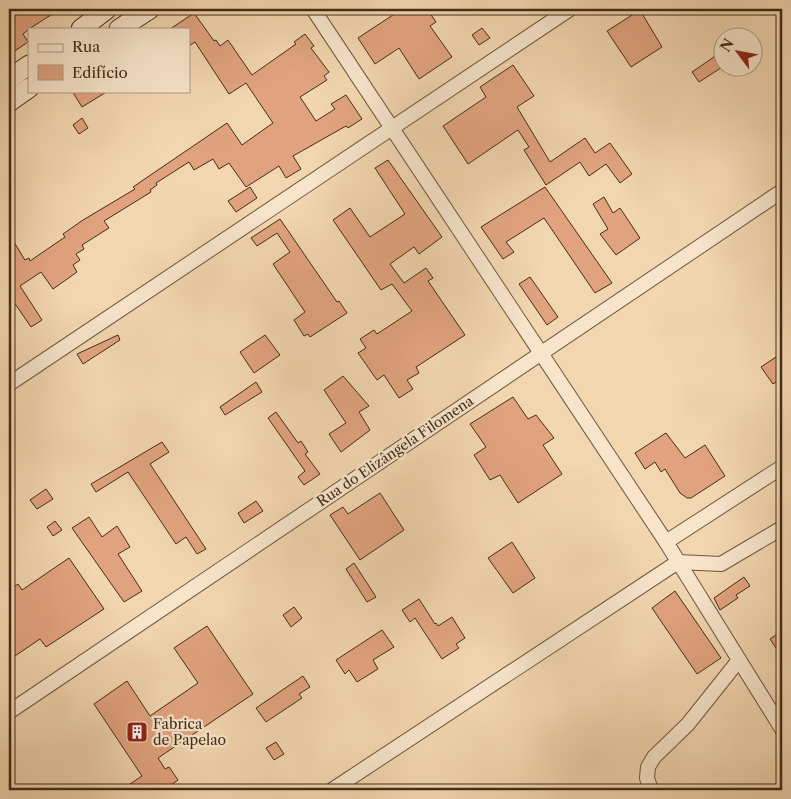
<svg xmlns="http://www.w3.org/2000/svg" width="791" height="799" viewBox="0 0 791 799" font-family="'Libre Caslon Text',serif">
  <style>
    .building { fill: #e1a37f; stroke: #442c19 }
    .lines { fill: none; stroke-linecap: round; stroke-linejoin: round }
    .street-casing { stroke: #70563e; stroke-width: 16 }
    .secondary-casing { stroke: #442c19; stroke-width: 21 }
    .street { stroke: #f7e4cb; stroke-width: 14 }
    .secondary { stroke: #f7e4cb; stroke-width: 19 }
    .labels { text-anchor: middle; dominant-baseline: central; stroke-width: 4.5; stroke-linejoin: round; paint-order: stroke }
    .street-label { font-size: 14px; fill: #442c19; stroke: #f7e4cb }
    .poi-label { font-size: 14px; fill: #442c19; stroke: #f7e4cb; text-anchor: start }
  </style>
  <rect width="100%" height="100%" fill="#f2d6af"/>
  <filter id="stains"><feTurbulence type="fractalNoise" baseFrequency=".004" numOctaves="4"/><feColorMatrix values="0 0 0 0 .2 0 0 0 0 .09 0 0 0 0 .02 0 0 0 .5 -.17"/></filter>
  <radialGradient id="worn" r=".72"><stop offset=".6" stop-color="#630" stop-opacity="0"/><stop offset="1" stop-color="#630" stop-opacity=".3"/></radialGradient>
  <g class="building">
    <polygon points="15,9 60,9 29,29 23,34 28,42 9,55 9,13"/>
    <polygon points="402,9 427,9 436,22 430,26 452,57 419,79 399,48 375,64 358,38"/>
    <polygon points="640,10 662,47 631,67 607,31"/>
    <polygon points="194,13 214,41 216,40 220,46 228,40 252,75 296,44 294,42 305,34 314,46 311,48 329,72 324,76 327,80 300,97 316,121 335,109 331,104 346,95 362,119 348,128 346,126 293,156 301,169 286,178 279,166 246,187 229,163 219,169 213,159 194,170 189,162 156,183 157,185 150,190 151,192 104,221 109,228 82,245 84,249 76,254 80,260 73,265 77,272 53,289 41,272 20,286 42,320 31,327 9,295 9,234 25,260 29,258 30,261 65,237 63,234 83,220 135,189 133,187 227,123 242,145 273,123 246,83 229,94 195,42 189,46 189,29 170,29"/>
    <polygon points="482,28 490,38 479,45 472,35"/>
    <polygon points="724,50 724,66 699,82 692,72"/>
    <polygon points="513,65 534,96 517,107 550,162 585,138 595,153 610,143 632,174 620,183 606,164 589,176 580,162 546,185 524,150 529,147 518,130 468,164 443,126 486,97 480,87"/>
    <polygon points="72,91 108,91 82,107"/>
    <polygon points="82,118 88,128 79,134 73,125"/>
    <polygon points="388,160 442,237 419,254 414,247 390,264 404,283 426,268 433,278 428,281 465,335 416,367 419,373 407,380 413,389 399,398 384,375 377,380 358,353 366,348 360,339 374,330 377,334 412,311 392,284 381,290 333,220 350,208 370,237 405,214 375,168"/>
    <polygon points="250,187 257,198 236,212 228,201"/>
    <polygon points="545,187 612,283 595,293 544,218 506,242 514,252 503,259 481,227"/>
    <polygon points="604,197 613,213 620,208 640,238 616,255 600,234 608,229 593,204"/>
    <polygon points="280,219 337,302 339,301 347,313 310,337 308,334 304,336 294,320 305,312 273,264 290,252 277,233 257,246 251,238"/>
    <polygon points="530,277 558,317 547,325 519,284"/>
    <polygon points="118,335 120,340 83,364 77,354"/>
    <polygon points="265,335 280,355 254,373 240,352"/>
    <polygon points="782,353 782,378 773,384 761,367"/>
    <polygon points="343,376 369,406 359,412 370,430 341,452 329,434 346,423 324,390"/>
    <polygon points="256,382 262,392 225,415 220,407"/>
    <polygon points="513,397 528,419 536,415 554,438 543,445 562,474 518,503 500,475 490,480 474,455 486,447 470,424"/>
    <polygon points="276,412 298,443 301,441 308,452 305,454 320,474 304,485 298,477 305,471 268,418"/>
    <polygon points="666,433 685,458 705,445 725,476 691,498 687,498 680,493 665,469 661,472 655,462 645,469 635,453"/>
    <polygon points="162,442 169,452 150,464 206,549 197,554 186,537 176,544 128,472 96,492 91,484"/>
    <polygon points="46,489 53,499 37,509 30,500"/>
    <polygon points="380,493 404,530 360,560 330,515 343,507 348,514"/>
    <polygon points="256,501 263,511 244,523 238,513"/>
    <polygon points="89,517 102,537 117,526 130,547 118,554 142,591 124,602 72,528"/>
    <polygon points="55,521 62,530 53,536 47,527"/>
    <polygon points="512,542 535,578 513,593 488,558"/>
    <polygon points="69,558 104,609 46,647 40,639 9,660 9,577 15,586 18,584 22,590"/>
    <polygon points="354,563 376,597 367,602 346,569"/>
    <polygon points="744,577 750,586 736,595 738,598 720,610 714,598"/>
    <polygon points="675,591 721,658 697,674 652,608"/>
    <polygon points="419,599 435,624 436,623 438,626 452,617 465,638 456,644 459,648 442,659 415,618 410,622 402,610"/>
    <polygon points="294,607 302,618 291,627 283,615"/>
    <polygon points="207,626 253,694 158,758 165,769 169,767 178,780 164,790 121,790 142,776 94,704 127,681 150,716 198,683 174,648"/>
    <polygon points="382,630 394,647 373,660 378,669 357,682 349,670 345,674 336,660"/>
    <polygon points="782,631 782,657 770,639"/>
    <polygon points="303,676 310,687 299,694 302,698 266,722 256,708"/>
    <polygon points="276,742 284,754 274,760 266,748"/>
  </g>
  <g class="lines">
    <g class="street-casing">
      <g id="street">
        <polyline points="313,9 666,542 782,729"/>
        <polyline points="9,384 570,9"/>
        <polyline points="666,542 782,467"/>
        <polyline points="9,712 782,191"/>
        <polyline points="332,790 678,562 721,564 782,528"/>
        <polyline points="651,790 647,778 648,767 654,757 688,724 739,660"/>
      </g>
    </g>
    <g class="secondary-casing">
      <g id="secondary">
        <polyline points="81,29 107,9"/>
        <polyline points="119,29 150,9"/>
        <polyline points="9,79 29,65"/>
        <polyline points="9,102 29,88"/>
      </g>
    </g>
    <use href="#street" class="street"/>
    <use href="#secondary" class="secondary"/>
  </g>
  <defs>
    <g id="building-square" transform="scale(1.125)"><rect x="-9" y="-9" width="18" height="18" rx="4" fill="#8f2418" stroke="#f7e4cb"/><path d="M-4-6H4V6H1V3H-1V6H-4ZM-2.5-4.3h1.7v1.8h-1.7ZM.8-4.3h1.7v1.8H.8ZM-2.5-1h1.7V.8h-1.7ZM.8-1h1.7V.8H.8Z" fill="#fff"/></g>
  </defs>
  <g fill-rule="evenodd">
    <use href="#building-square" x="137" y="732"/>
  </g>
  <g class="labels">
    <g class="street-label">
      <text transform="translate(395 451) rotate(-34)">Rua do Elizângela Filomena</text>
    </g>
    <g class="poi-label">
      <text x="153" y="724">Fabrica<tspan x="153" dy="16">de Papelao</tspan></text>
    </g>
  </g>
  <rect width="791" height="799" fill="none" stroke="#f2d6af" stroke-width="30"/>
  <rect x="10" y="10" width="771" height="779" fill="none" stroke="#442c19" stroke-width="2.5"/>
  <rect x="15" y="15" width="761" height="769" fill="none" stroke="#442c19"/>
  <rect x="28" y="28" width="162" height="65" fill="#f7e4cb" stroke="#af9a84"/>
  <rect x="38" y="44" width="25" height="8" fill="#f7e4cb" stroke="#af9a84"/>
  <text x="72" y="52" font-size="15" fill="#442c19">Rua</text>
  <rect x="38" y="65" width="25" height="15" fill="#e1a37f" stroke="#af9a84"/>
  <text x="72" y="78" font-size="15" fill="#442c19">Edifício</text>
  <g transform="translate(738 52) rotate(302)"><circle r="24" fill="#f7e4cb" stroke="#af9a84"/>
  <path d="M0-4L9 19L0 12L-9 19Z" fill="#8f2418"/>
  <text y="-8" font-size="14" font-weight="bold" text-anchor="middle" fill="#442c19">N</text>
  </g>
  <rect width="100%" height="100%" filter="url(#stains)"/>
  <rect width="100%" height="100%" fill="url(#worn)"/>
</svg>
